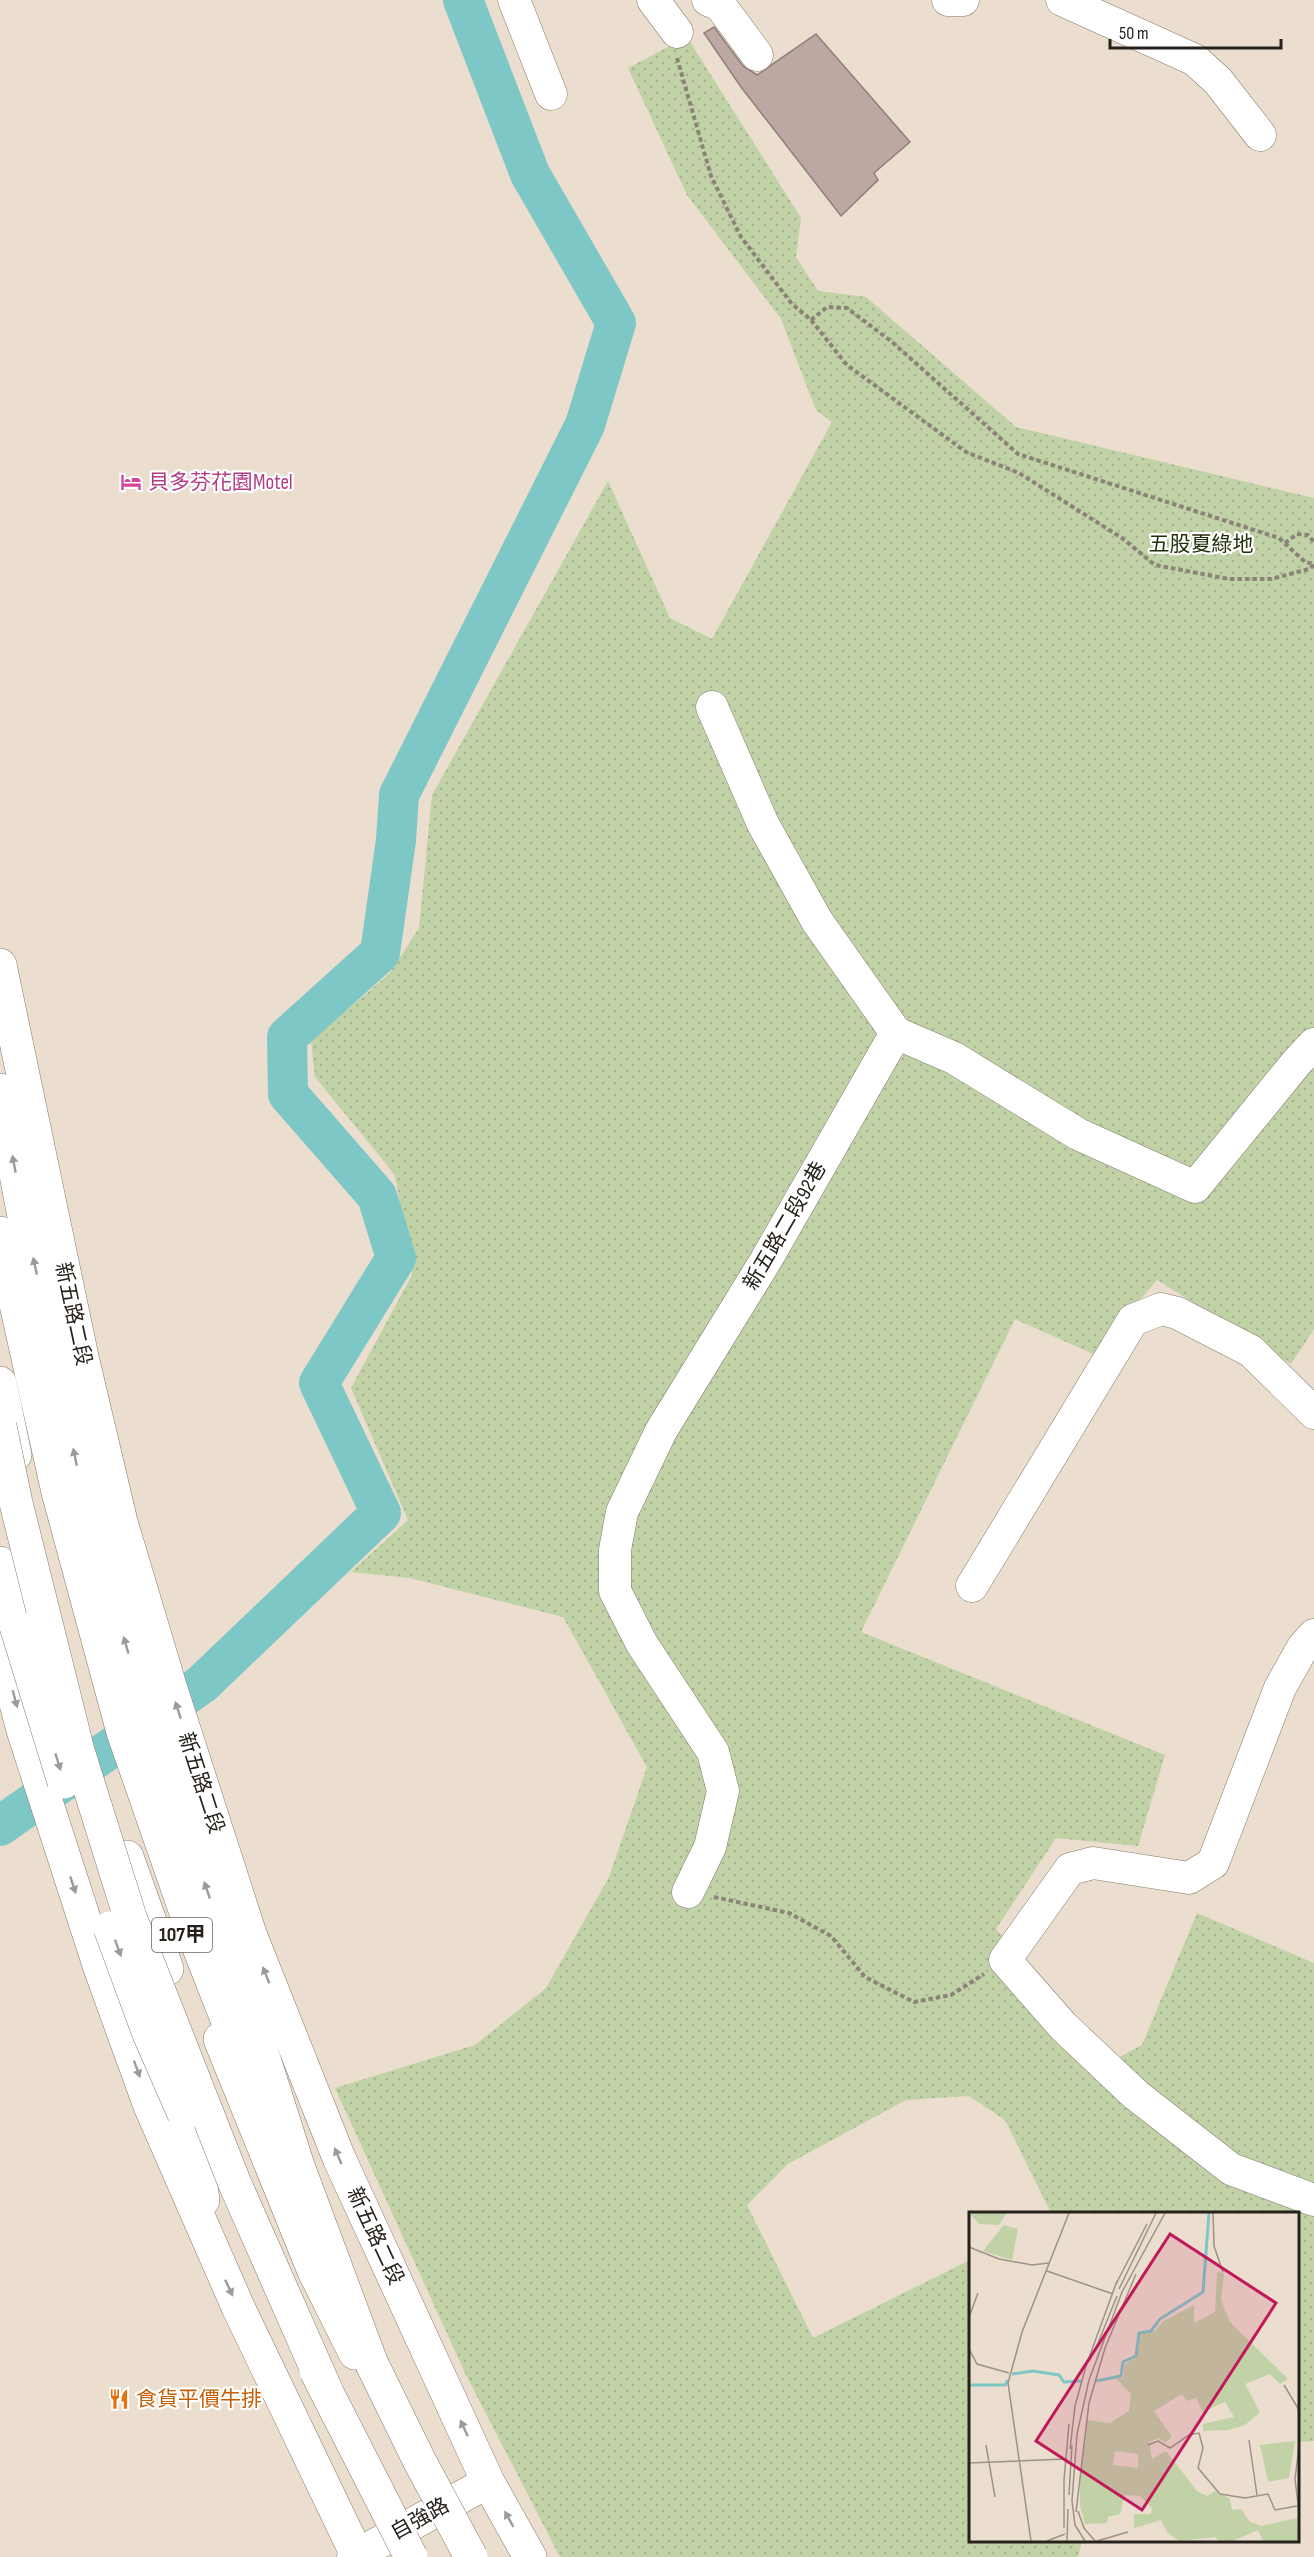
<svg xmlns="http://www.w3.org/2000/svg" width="1314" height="2557" viewBox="0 0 1314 2557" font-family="'Sofia Sans Condensed','Noto Sans TC',sans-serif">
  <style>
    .green { fill: url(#green-dots) }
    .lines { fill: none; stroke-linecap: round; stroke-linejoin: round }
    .river { stroke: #7ec7c7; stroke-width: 40 }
    .building { fill: #bda7a3; stroke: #917d79; stroke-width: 1.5 }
    .minor-casing { stroke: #857a6b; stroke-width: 33 }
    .major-casing { stroke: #857a6b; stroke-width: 34 }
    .highway-casing { stroke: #857a6b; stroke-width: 34 }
    .path { stroke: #8c8378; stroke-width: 4; stroke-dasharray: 4.5 3; stroke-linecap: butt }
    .minor { stroke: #fff; stroke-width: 32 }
    .major { stroke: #fff; stroke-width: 33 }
    .highway { stroke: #fff; stroke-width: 33 }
    .highway-bridge-casing { stroke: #857a6b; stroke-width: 34; stroke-linecap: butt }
    .highway-bridge { stroke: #fff; stroke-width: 33 }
    .oneway { fill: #9d9b98 }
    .labels { text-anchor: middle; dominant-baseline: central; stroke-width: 4.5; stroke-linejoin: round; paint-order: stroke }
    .shield { fill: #fff; stroke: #67645f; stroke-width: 1.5 }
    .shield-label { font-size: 20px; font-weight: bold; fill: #26211b }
    .hotel-label { font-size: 21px; fill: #b23c85; stroke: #fff; text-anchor: start }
    .park-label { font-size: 21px; fill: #232f08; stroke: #fff }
    .street-label { font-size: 21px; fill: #26211b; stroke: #fff }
    .food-label { font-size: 21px; fill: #c56008; stroke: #fff; text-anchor: start }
    .inset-river { fill: none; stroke: #7ec7c7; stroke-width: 3 }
    .inset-road { fill: none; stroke: #9c9286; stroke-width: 1.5 }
    .view { fill: #c2185b; fill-opacity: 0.15; stroke: #c2185b; stroke-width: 3 }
    .inset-edge { fill: none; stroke: #26211b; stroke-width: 3 }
  </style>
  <defs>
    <pattern id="green-dots" width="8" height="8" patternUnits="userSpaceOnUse" patternTransform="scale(1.5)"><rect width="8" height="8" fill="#c1d2a7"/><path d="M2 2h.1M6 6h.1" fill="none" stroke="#a6b48f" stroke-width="1.8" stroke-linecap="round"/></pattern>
  </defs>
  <rect width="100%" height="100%" fill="#ebdece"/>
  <polygon class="green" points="687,37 801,218 796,257 818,291 866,297 1016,427 1314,498 1314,1329 1291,1364 1157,1280 1093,1354 1015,1319 861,1632 1165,1755 1138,1846 1056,1838 996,1929 1112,2061 1142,2045 1197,1913 1314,1963 1314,2441 1298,2442 1298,2214 1051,2213 1005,2120 969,2096 906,2100 788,2164 747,2205 813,2338 970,2260 970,2540 1082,2541 1078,2557 560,2557 465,2373 335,2088 475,2045 546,1988 609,1877 647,1767 563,1617 410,1578 351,1572 408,1520 351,1388 412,1275 395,1175 315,1077 311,1041 389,974 419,928 432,795 608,481 670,618 712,639 832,422 816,410 781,319 687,195 628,68"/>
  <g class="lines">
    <polyline class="river" points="0,1826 202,1684 381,1513 319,1383 396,1258 377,1196 288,1094 287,1037 380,953 396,840 399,795 585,425 616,323 530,174 463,0"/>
  </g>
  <polygon class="building" points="714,27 743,66 757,75 816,34 910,142 874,173 878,180 841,216 741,87 704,33"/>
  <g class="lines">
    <g class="minor-casing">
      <g id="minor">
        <polyline points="514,0 551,94"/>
        <polyline points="653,0 677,32"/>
        <polyline points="708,0 720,5 757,55"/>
        <polyline points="948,0 963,0"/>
        <polyline points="1062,0 1195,60 1218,81 1260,135"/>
        <polyline points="712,707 763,824 817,921 896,1033"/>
        <polyline points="972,1586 1133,1320 1161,1309 1177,1313 1251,1351 1314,1413"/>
        <polyline points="1314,1635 1303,1647 1280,1688 1213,1863 1189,1878 1093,1863 1070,1869 1005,1960 1063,2026 1136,2095 1231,2169 1314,2200"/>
        <polyline points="688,1892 710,1847 723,1791 713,1752 642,1644 615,1591 615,1550 622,1512 661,1431 766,1260 896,1033 954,1058 1078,1134 1195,1187 1297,1062 1314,1044"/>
        <polyline points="353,2557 488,2482"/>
      </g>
    </g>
    <g class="major-casing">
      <g id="major">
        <polyline points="0,965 82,1357 121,1522 170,1686 250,1934 339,2158 488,2482 530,2557"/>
        <polyline points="0,1383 15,1455"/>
        <polyline points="0,1643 23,1730 100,1968 150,2106 238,2307 358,2557"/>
        <polyline points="127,1857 167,1969"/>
        <polyline points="220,2039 314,2271 355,2353"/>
        <polyline points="186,2082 203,2200"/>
      </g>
    </g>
    <g class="highway-casing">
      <g id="highway">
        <polyline points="0,1090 25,1222 79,1475 127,1650 156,1743 243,1993 298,2166 371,2362"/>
        <polyline points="0,1233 58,1492 123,1732 192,1930 246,2068"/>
        <polyline points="0,1563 16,1626"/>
      </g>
    </g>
    <g class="path">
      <polyline points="677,58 711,176 741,237 792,304 811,320 847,365 966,452 1019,473 1122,538 1155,565 1229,579 1271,579 1309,569 1314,565"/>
      <polyline points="811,320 827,307 847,308 892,342 1018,454 1279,538 1305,562 1314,564"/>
      <polyline points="1285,543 1297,534 1308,535 1314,542"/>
      <polyline points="714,1897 789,1913 831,1936 865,1977 914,2002 951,1995 984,1974"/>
    </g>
    <use href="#minor" class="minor"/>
    <use href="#major" class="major"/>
    <use href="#highway" class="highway"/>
    <g class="highway-bridge-casing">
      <g id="highway-bridge">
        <polyline points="0,1426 16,1503 78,1751 130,1917 235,2184 326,2390"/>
        <polyline points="16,1626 64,1782"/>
        <polyline points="110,1928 149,2034 184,2114"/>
        <polyline points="371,2362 419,2460 471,2557"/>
        <polyline points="316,2371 411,2557"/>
      </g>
    </g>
    <use href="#highway-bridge" class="highway-bridge"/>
  </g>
  <defs><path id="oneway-solid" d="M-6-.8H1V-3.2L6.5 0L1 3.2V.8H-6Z" transform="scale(1.5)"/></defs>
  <g class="oneway">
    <use href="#oneway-solid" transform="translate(14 1164) rotate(-101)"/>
    <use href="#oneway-solid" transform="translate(35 1266) rotate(-102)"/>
    <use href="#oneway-solid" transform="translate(75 1457) rotate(-102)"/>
    <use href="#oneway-solid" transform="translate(126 1645) rotate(-106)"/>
    <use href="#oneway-solid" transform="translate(15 1699) rotate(75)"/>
    <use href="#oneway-solid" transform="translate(178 1710) rotate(-108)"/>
    <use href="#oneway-solid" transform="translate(58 1762) rotate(73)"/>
    <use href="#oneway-solid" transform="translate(73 1885) rotate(72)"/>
    <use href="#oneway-solid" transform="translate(207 1890) rotate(-109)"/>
    <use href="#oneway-solid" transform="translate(118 1948) rotate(70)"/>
    <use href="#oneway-solid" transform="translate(266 1975) rotate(-112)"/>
    <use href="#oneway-solid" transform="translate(137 2069) rotate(70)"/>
    <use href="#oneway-solid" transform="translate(338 2156) rotate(-113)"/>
    <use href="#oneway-solid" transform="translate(229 2288) rotate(65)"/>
    <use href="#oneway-solid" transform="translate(464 2428) rotate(-115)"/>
    <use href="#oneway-solid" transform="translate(509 2519) rotate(-119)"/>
  </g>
  <defs>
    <g id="hotel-bare" transform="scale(1.62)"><path d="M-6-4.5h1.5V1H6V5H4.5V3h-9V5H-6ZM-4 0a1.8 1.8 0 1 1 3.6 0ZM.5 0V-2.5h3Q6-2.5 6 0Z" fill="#d1479c" stroke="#fff" stroke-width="2.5" paint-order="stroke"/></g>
    <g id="restaurant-bare" transform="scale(1.62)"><path d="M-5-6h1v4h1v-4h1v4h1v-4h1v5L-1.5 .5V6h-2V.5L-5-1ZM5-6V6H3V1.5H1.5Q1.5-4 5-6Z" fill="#e8710a" stroke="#fff" stroke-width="2.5" paint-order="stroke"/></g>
  </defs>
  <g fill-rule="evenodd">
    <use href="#hotel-bare" x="131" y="482"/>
    <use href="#restaurant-bare" x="119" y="2399"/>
  </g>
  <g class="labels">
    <rect class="shield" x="152" y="1918" width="60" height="34" rx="4.5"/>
    <g class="shield-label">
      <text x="182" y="1935">107甲</text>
    </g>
    <g class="hotel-label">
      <text x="148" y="482">貝多芬花園Motel</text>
    </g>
    <g class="park-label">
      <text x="1201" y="544">五股夏綠地</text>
    </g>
    <g class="street-label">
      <text transform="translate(785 1226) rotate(-60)">新五路二段92巷</text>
      <text transform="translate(73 1314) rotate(78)">新五路二段</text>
      <text transform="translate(201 1783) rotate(72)">新五路二段</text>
      <text transform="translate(375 2236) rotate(65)">新五路二段</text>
      <text transform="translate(420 2519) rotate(-29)">自強路</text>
    </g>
    <g class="food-label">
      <text x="136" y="2399">食貨平價牛排</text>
    </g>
  </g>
  <g transform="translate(969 2212)">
    <rect width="330" height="330" fill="#ebdece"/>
    <path d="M35 13 49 17 43 48 14 39ZM248 60 255 61 252 88 261 110 319 167 311 172 301 162 276 172 291 200 276 213 259 218 234 219V212L265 205 256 190 234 200 227 186 218 189 213 182 185 199 203 225 196 231 190 226 180 230 183 247 197 239 228 279 238 284 246 279 261 287 263 298 272 297 281 310 292 314 328 306 330 329H294L289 318 264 329H249L247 325 210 329 198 320 192 308 165 316V302H182L183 296 171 284 156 283 151 302 139 305 138 311 116 312 111 294V263L118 208 141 211 160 199 162 182 147 167 154 166 156 152 167 146 171 122 186 119 194 109 225 93V111L246 100ZM146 239 169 242V256L144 253ZM326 229 320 266 299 270 291 233Z" fill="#c1d2a7" fill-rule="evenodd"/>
    <path d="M0 1H37L30 13 10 12Z" fill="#c1d2a7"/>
    <path class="inset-river" d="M43 162 64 159 90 163 95 170 113 169M127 169 152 164 154 150 167 144 170 121 182 119 191 107 234 80 240 1M0 173H36L39 168"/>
    <path class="inset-road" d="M244 1 245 34 254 60M0 35 30 47 63 53 80 51M78 59 144 82M147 72 178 12M150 77 187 1M0 105 9 81M127 136 148 84M0 137 8 152 40 161M315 173 330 198M280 228 288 283M17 233 26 285M179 233 189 229 201 236 220 223 230 221 234 236 229 256 251 282 276 286 299 282 306 298 328 294M330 235 326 267 330 299M101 237 106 194 117 154 148 69M0 251 97 247M100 283 103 233M109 299 115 316 126 329M107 300 120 191 136 136 167 62M95 316V268L100 212M62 329 39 171 53 120 100 1M78 329 96 322M98 329 99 297M116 329 106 313 103 289 108 222 120 168 153 80 196 1M128 329 159 320"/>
    <path class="view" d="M201 22 307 91 173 298 67 229Z"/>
    <rect width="330" height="330" class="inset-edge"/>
  </g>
  <path d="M1110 39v9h171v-9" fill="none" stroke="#26211b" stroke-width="3"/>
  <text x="1119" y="39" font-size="18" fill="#26211b" stroke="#ffffff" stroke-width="4.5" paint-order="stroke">50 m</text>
</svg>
